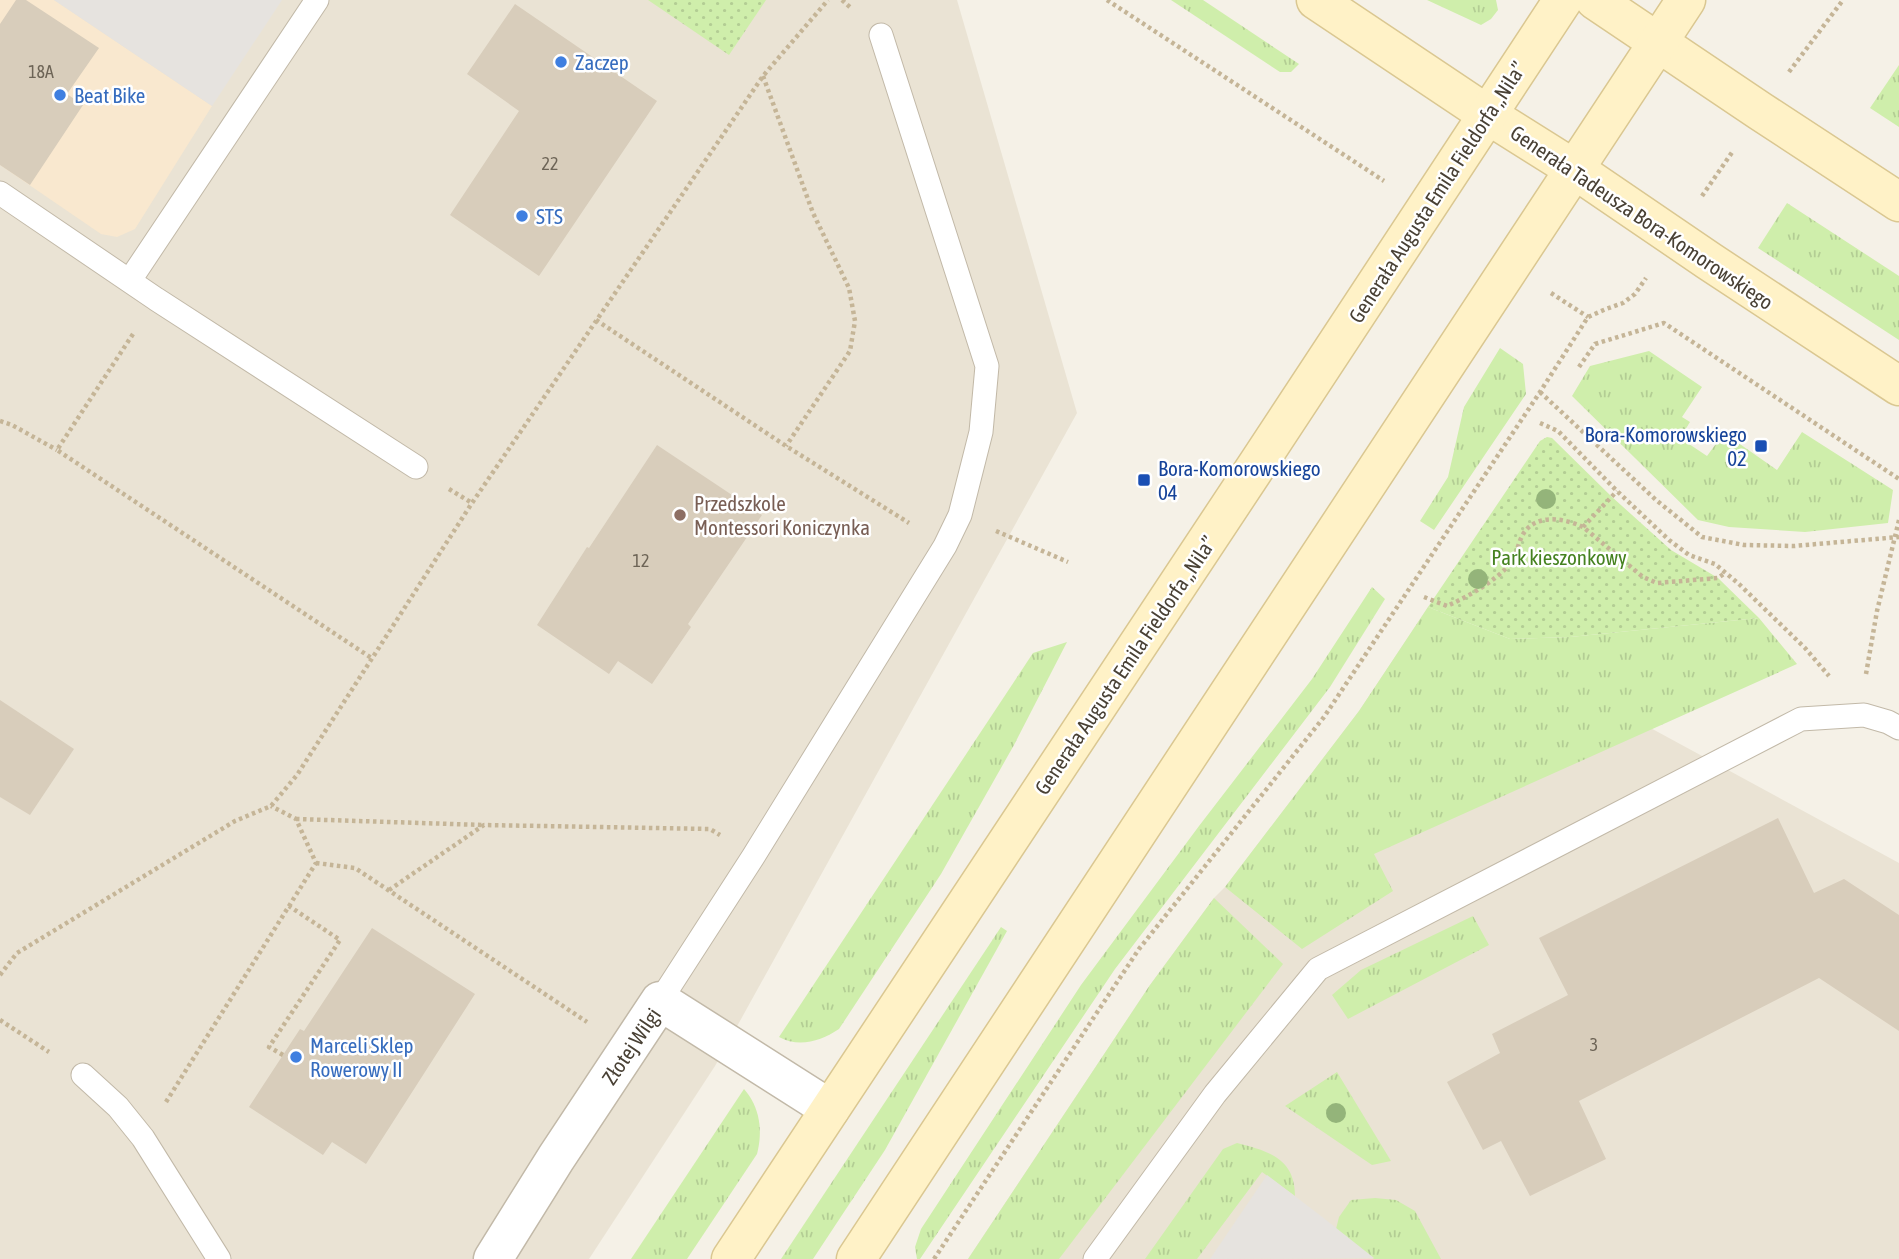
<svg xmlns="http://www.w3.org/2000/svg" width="1899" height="1259" viewBox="0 0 1899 1259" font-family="'Asap Condensed',sans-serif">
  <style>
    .residential { fill: #eae3d4 }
    .commercial { fill: #f9e8cf }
    .grass { fill: url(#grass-tufts) }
    .park { fill: url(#park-dots) }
    .parking { fill: #e6e3df }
    .building { fill: #d8cdbb }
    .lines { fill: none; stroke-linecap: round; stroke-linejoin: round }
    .lane-casing { stroke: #c2b9a8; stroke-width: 25 }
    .street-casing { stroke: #c2b9a8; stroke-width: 41 }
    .secondary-casing { stroke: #dac791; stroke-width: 41 }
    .path { stroke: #c5b597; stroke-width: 4.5; stroke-dasharray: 3.5 3.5; stroke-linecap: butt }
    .lane { stroke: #fff; stroke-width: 23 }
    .street { stroke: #fff; stroke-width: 38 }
    .secondary { stroke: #fff2c7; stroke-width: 38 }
    .tree { fill: #94b47a }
    .shop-dot { fill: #3f7fe0; stroke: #fff; stroke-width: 2.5 }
    .transit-dot { fill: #1a4fb4; stroke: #fff; stroke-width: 2.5 }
    .education-dot { fill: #8d6e63; stroke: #fff; stroke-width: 2.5 }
    .labels { text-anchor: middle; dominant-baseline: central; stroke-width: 5; stroke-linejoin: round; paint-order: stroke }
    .number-label { font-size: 18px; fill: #6d6456 }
    .shop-label { font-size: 21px; fill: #366cbe; stroke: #fff; text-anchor: start }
    .street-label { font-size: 21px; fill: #494135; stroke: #fff }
    .transit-label { font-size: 21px; fill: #164399; stroke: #fff; text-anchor: end }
    .education-label { font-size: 21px; fill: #785e54; stroke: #fff; text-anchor: start }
    .park-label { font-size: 21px; fill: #458220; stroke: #fff }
  </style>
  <defs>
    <pattern id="grass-tufts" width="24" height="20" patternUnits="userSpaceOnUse" patternTransform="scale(1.75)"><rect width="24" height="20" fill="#cfeeab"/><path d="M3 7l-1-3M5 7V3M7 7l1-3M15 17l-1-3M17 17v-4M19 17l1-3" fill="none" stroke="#b3cd94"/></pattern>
    <pattern id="park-dots" width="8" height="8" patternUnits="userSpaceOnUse" patternTransform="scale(1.75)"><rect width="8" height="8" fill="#cfeeab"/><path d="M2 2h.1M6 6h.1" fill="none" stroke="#b3cd94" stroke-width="1.8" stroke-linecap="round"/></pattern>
  </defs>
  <rect width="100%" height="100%" fill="#f5f1e7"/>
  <g class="residential">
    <polygon points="0,0 957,0 1077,413 715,1066 589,1259 0,1259"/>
    <polygon points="1428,607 1899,863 1899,1259 968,1259 1150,985 1214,898 1225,887 1359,711"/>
  </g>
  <polygon class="commercial" points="0,0 54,0 212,106 135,229 117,237 101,234 0,165"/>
  <g class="grass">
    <polygon points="1171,0 1203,0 1299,64 1291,72 1280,72"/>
    <polygon points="1427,0 1496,0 1498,10 1491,19 1481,25"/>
    <polygon points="1899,65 1899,127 1870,108"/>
    <polygon points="1787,203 1899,276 1899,340 1758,248"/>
    <polygon points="1500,348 1523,364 1526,394 1434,530 1420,521 1448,477 1464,407"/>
    <polygon points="1649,351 1702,387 1682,417 1690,422 1680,438 1707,456 1724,433 1777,470 1802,432 1893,490 1888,523 1805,532 1729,527 1698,520 1572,396 1590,366"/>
    <polygon points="1372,587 1385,599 1330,687 1115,969 920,1259 917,1259 915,1247 921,1229 1081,985 1199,826 1312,679"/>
    <polygon points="1428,607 1510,639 1570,637 1759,618 1797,664 1374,854 1393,891 1302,949 1225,887 1359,711"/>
    <path d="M1067 642 1014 745 941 874 839 1029C821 1041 799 1048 779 1037L1033 653Z"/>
    <polygon points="1214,898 1283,964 1059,1259 968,1259 1150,985"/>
    <polygon points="1473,916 1489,945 1348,1019 1332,995 1361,970"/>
    <polygon points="1001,927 1007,931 885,1150 813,1259 781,1259"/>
    <polygon points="1337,1072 1391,1161 1372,1165 1285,1106"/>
    <path d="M744 1089C760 1107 763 1131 757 1154L687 1259H631Z"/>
    <path d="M1237 1143C1268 1151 1295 1158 1295 1196L1262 1172 1197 1259H1145L1223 1149Z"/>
    <polygon points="1375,1198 1396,1200 1415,1211 1441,1259 1374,1259 1336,1229 1339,1217 1351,1200"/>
  </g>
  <g class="park">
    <polygon points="648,0 766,0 729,55"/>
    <polygon points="1547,437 1552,438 1612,497 1671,550 1718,578 1759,618 1570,637 1510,639 1428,607 1540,441"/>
  </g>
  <g class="parking">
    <polygon points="54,0 282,0 212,106"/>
    <polygon points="1267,1175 1321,1216 1374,1258 1210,1259"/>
  </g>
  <g class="building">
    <polygon points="16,0 26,0 99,48 67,94 83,105 30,185 0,165 0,24"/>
    <polygon points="515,4 657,101 539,276 450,215 519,111 467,74"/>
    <polygon points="657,445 762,515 688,624 691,627 652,684 618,661 609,674 537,625 587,547 589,548"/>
    <polygon points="0,700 74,749 30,815 0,797"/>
    <polygon points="1778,818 1814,893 1844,879 1899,915 1899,1031 1819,978 1579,1101 1606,1159 1530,1196 1501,1141 1483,1150 1447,1082 1500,1053 1492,1034 1568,995 1539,938"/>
    <polygon points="372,928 475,994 366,1164 332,1142 323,1155 249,1107 300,1029 304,1031"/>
  </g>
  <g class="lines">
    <g class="lane-casing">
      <g id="lane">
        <polyline points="0,193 156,299 416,467"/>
        <polyline points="130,280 317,0"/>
        <polyline points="660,1001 753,857 945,546 960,515 981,432 987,366 881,35"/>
        <polyline points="83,1075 118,1107 143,1138 219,1259"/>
        <polyline points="1095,1259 1215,1094 1318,969 1801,719 1864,715 1888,722 1899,728"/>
      </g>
    </g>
    <g class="street-casing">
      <polyline id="street" points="493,1259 556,1158 660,1001 830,1109"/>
    </g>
    <g class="secondary-casing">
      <g id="secondary">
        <polyline points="1316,0 1488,115 1574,169 1709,261 1899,386"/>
        <polyline points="1595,0 1760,111 1899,202"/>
        <polyline points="731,1259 1259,462 1563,0"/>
        <polyline points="856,1259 1686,0"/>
      </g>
    </g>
    <g class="path">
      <polyline points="842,0 852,9"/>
      <polyline points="1107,0 1384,181"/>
      <polyline points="1789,72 1843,0"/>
      <polyline points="763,76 813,213 849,288 855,321 850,351 786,446"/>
      <polyline points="1702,196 1733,151"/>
      <polyline points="1551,293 1588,317"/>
      <polyline points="596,320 786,446 909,523"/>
      <polyline points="133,334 57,450 373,659"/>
      <polyline points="1579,367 1595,344 1664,323 1899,479"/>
      <polyline points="1540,392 1656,500 1702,537 1744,545 1794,546 1899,537"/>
      <polyline points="0,421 12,425 57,450"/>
      <polyline points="1540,423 1558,431 1617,491 1669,540 1689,555 1715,564 1739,584 1805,648 1829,676"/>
      <polyline points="449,489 472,503"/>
      <polyline points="1583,527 1617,491"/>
      <polyline points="996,531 1068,562"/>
      <path d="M1424 597 1447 606C1469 596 1494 582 1510 564 1518 554 1518 538 1527 529 1541 514 1566 519 1583 527L1643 577 1657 583 1718 578 1725 573"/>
      <polyline points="1866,674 1877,611 1899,520"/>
      <polyline points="296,819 483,825"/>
      <polyline points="316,863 355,868 587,1022"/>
      <polyline points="389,890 484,825 710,829 720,835"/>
      <polyline points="0,975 17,953 235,821 271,806 297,775 472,503 763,76 828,0"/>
      <polyline points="0,1020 49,1052"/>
      <polyline points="283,1055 269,1047 340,940 289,906"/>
      <polyline points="166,1102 316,863 296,819 271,806"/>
      <polyline points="934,1259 1139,949 1324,717 1540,392 1588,317 1606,309 1623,303 1635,294 1646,278"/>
    </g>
    <use href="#lane" class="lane"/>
    <use href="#street" class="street"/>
    <use href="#secondary" class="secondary"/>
  </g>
  <g class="tree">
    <circle cx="1546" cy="499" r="10"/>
    <circle cx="1478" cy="579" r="10"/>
    <circle cx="1336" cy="1113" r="10"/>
  </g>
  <g class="shop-dot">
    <circle cx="561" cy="62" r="7"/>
    <circle cx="60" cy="95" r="7"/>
    <circle cx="522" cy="216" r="7"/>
    <circle cx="296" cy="1057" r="7"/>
  </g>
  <g class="transit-dot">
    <rect x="1754" y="439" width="14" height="14" rx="3.5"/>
    <rect x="1137" y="473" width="14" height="14" rx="3.5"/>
  </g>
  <circle class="education-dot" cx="680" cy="515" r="7"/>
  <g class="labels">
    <g class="number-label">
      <text x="41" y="71">18A</text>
      <text x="550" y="163">22</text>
      <text x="641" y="560">12</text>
      <text x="1594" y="1044">3</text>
    </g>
    <g class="shop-label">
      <text x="575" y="62">Zaczep</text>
      <text x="74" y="95">Beat Bike</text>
      <text x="536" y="216">STS</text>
      <text x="310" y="1045">Marceli Sklep<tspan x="310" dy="24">Rowerowy II</tspan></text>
    </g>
    <g class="street-label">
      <text transform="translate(1437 192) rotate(-57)">Generała Augusta Emila Fieldorfa „Nila”</text>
      <text transform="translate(1642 217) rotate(34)">Generała Tadeusza Bora-Komorowskiego</text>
      <text transform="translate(1125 665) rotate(-56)">Generała Augusta Emila Fieldorfa „Nila”</text>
      <text transform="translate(631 1046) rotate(-56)">Złotej Wilgi</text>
    </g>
    <g class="transit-label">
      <text x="1747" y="434">Bora-Komorowskiego<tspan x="1747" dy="24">02</tspan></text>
      <text x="1158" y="468" text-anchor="start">Bora-Komorowskiego<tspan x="1158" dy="24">04</tspan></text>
    </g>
    <g class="education-label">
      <text x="694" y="503">Przedszkole<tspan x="694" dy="24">Montessori Koniczynka</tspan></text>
    </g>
    <g class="park-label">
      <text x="1559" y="557">Park kieszonkowy</text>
    </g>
  </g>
</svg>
